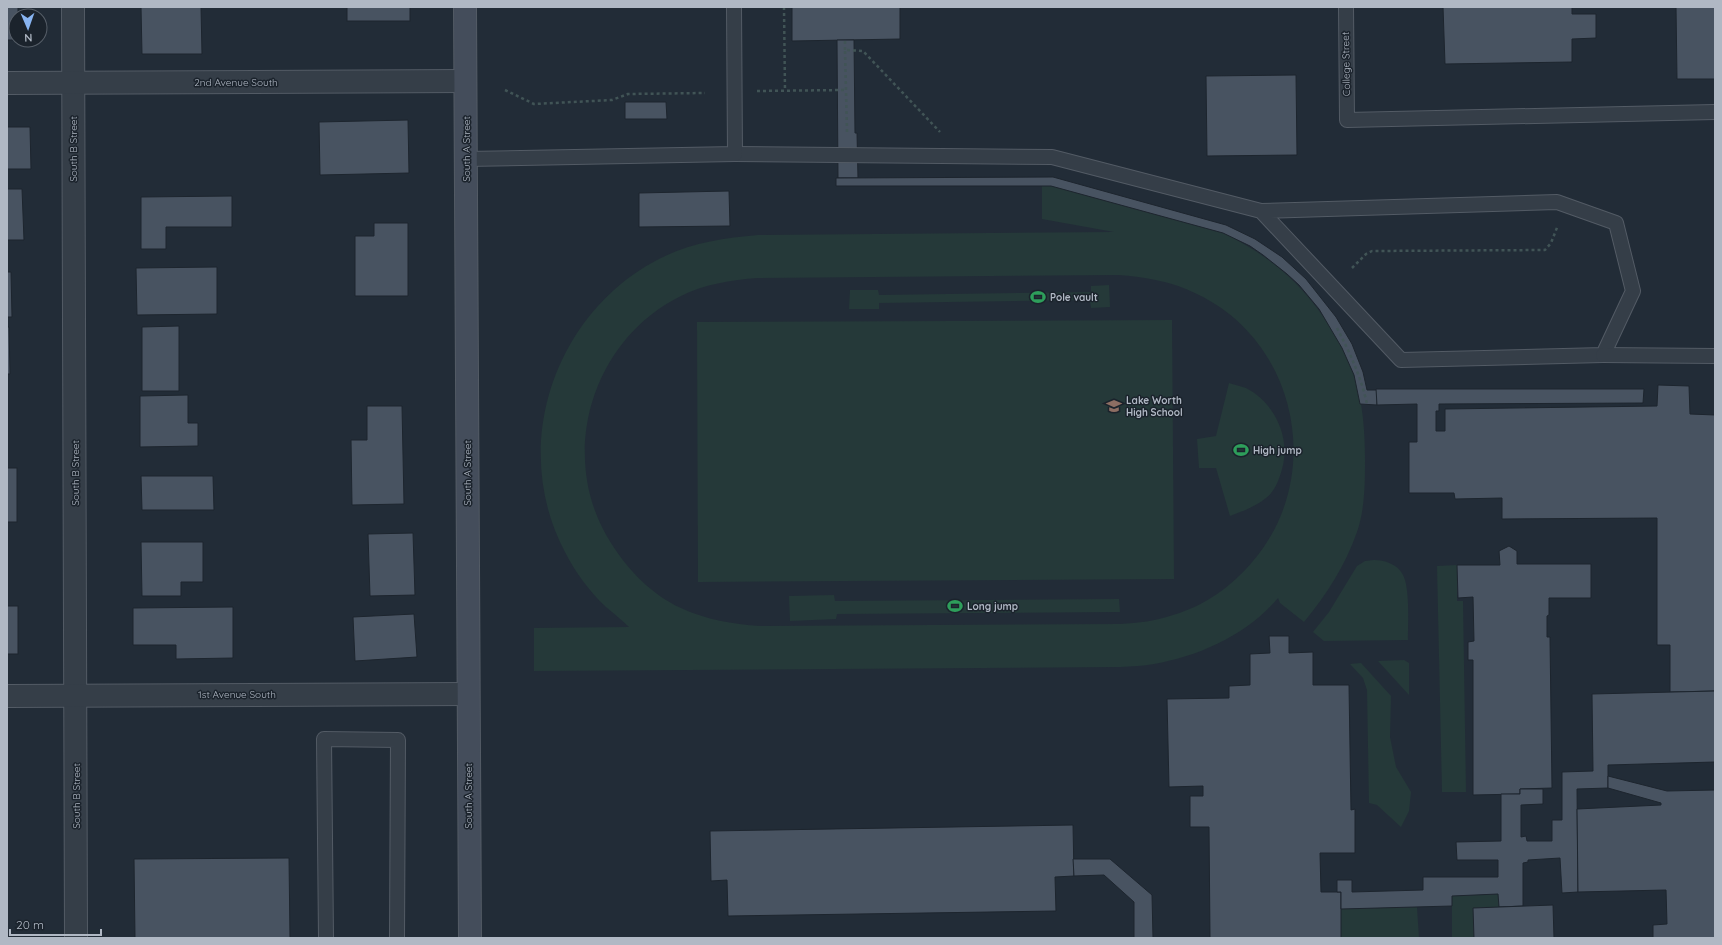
<svg xmlns="http://www.w3.org/2000/svg" width="1722" height="945" viewBox="0 0 1722 945" font-family="Quicksand,sans-serif">
  <style>
    .green { fill: #253939; fill-rule: evenodd }
    .building { fill: #485361; stroke: #1d252e }
    .lines { fill: none; stroke-linecap: round; stroke-linejoin: round }
    .lane-casing { stroke: #535b65; stroke-width: 16 }
    .street-casing { stroke: #535b65; stroke-width: 24 }
    .secondary-casing { stroke: #535b65; stroke-width: 24 }
    .path { stroke: #415456; stroke-width: 2.5; stroke-dasharray: 3 3; stroke-linecap: butt }
    .lane { stroke: #353e48; stroke-width: 14 }
    .street { stroke: #353e48; stroke-width: 22 }
    .secondary { stroke: #444d5b; stroke-width: 22 }
    .labels { text-anchor: middle; dominant-baseline: central; stroke-width: 3; stroke-linejoin: round; paint-order: stroke }
    .street-label { font-size: 10px; fill: #b0b8c4; stroke: #1b232c }
    .poi-label { font-size: 10px; font-weight: bold; fill: #b0b8c4; stroke: #1b232c; text-anchor: start }
  </style>
  <rect width="100%" height="100%" fill="#222c37"/>
  <g class="green">
    <path d="M1042 186H1051L1223 233C1269 255 1303 284 1330 327 1340 342 1349 359 1354 376 1363 402 1365 432 1365 460 1365 483 1365 509 1357 532 1345 566 1327 594 1304 622L1280 603 1278 598C1248 634 1200 656 1154 664 1143 666 1132 666 1120 667L534 671V628L629 627C622 620 614 614 606 607 590 592 575 572 565 552 509 447 554 313 659 259 690 243 723 238 758 235L1114 232 1042 219ZM1118 275C1145 277 1171 281 1197 294 1298 342 1325 477 1253 561 1232 586 1205 606 1173 615 1156 621 1138 623 1120 624L760 626C732 624 707 620 681 608 652 595 628 570 611 543 557 459 590 342 679 297 704 284 731 280 758 278Z"/>
    <polygon points="1109,285 1110,307 1091,308 1090,300 879,303 879,309 849,309 850,290 878,290 879,295 1091,292 1091,286"/>
    <polygon points="1172,320 1174,579 698,582 697,322"/>
    <path d="M1229 383C1234 385 1241 386 1246 388 1275 403 1291 438 1282 469 1279 480 1275 491 1266 498 1255 507 1243 511 1230 516L1216 468H1199L1197 439 1216 436Z"/>
    <path d="M1374 560C1384 560 1398 564 1403 575 1410 588 1408 624 1408 640L1324 641 1313 632 1329 612 1357 566 1365 561Z"/>
    <polygon points="1457,565 1457,601 1463,601 1466,792 1442,792 1437,566"/>
    <polygon points="834,595 835,601 1119,599 1120,612 837,614 836,619 790,621 789,596"/>
    <polygon points="1404,660 1409,663 1409,695 1378,661"/>
    <polygon points="1361,663 1391,696 1390,737 1396,767 1411,792 1409,811 1401,827 1377,805 1369,803 1367,690 1363,678 1350,664"/>
    <polygon points="1498,894 1499,907 1473,908 1474,938 1452,938 1452,896"/>
    <polygon points="1417,907 1419,938 1341,938 1341,909"/>
  </g>
  <g class="building">
    <polygon points="7,7 18,7 18,16 16,16 16,40 17,40 7,40"/>
    <polygon points="141,7 201,7 202,54 142,54"/>
    <rect x="347" y="7" width="63" height="14"/>
    <polygon points="792,7 900,7 900,39 792,41"/>
    <polygon points="1443,7 1572,7 1572,14 1596,14 1596,38 1572,39 1572,62 1445,64"/>
    <polygon points="1676,7 1715,7 1715,79 1677,79"/>
    <polygon points="837,40 854,40 855,133 857,133 858,178 838,178"/>
    <polygon points="1296,75 1297,155 1207,156 1206,76"/>
    <polygon points="625,102 666,102 667,119 625,119"/>
    <polygon points="408,120 409,173 320,175 319,122"/>
    <polygon points="7,127 30,127 31,169 7,169"/>
    <polygon points="1053,177 1226,225 1255,239 1282,257 1306,279 1336,317 1352,344 1363,372 1367,390 1377,390 1377,405 1360,404 1354,375 1342,348 1319,309 1299,285 1287,274 1263,255 1250,246 1223,233 1051,186 836,186 836,178"/>
    <polygon points="7,189 22,189 24,240 7,240"/>
    <polygon points="729,191 730,226 639,227 639,193"/>
    <polygon points="232,196 232,227 166,227 166,249 141,249 141,197"/>
    <polygon points="374,223 408,223 408,296 355,296 355,236 374,236"/>
    <polygon points="217,267 217,314 137,315 136,268"/>
    <polygon points="7,272 11,272 12,317 7,317"/>
    <polygon points="179,326 179,391 142,391 142,327"/>
    <polygon points="7,327 9,327 10,374 7,374"/>
    <polygon points="1658,385 1689,386 1690,414 1715,415 1715,691 1670,692 1670,645 1657,645 1657,518 1502,519 1502,498 1455,499 1454,493 1409,493 1409,442 1417,442 1417,404 1377,405 1376,389 1644,389 1643,403 1439,404 1439,411 1436,411 1436,431 1445,431 1445,409 1657,406"/>
    <polygon points="188,395 188,423 198,423 198,446 140,447 140,396"/>
    <polygon points="367,406 402,406 404,504 352,505 351,440 367,440"/>
    <rect x="7" y="468" width="10" height="54"/>
    <polygon points="141,476 213,476 214,510 142,510"/>
    <polygon points="413,533 415,595 370,596 368,534"/>
    <polygon points="141,542 203,542 203,582 181,582 181,596 142,596"/>
    <polygon points="1509,546 1517,551 1517,564 1591,564 1591,598 1549,598 1549,615 1547,616 1547,637 1550,637 1552,788 1520,789 1520,794 1473,795 1473,660 1468,660 1468,642 1474,641 1473,597 1458,598 1457,565 1500,565 1499,551"/>
    <rect x="7" y="606" width="11" height="48"/>
    <polygon points="233,607 233,658 176,659 176,645 133,645 133,608"/>
    <polygon points="414,614 417,657 355,661 353,617"/>
    <polygon points="1269,636 1289,636 1289,653 1313,652 1313,685 1349,685 1351,810 1355,809 1355,853 1320,853 1321,892 1341,892 1341,938 1210,938 1209,827 1190,827 1190,796 1203,796 1203,786 1169,787 1167,699 1229,698 1229,686 1250,685 1250,654 1270,653"/>
    <polygon points="1715,691 1715,762 1608,765 1608,788 1577,789 1578,892 1562,893 1560,858 1528,860 1528,862 1523,863 1523,906 1499,907 1498,894 1452,896 1452,906 1341,909 1341,892 1337,892 1337,880 1352,880 1352,892 1423,890 1423,877 1498,877 1498,860 1457,860 1456,842 1501,841 1501,794 1520,794 1520,789 1543,789 1543,804 1521,805 1521,837 1526,836 1527,841 1552,841 1552,820 1562,820 1562,772 1593,771 1592,694"/>
    <polygon points="1608,776 1667,791 1715,790 1715,938 1653,938 1653,925 1667,924 1666,890 1578,892 1577,809 1661,805 1661,803 1608,788"/>
    <polygon points="1073,825 1074,876 1055,877 1056,911 728,916 727,880 711,881 710,831"/>
    <polygon points="289,858 290,938 135,938 134,859"/>
    <polygon points="1073,859 1110,859 1152,895 1153,938 1134,938 1134,902 1104,875 1074,876"/>
    <polygon points="1553,905 1554,938 1474,938 1473,908"/>
  </g>
  <g class="lines">
    <g class="lane-casing">
      <g id="lane">
        <polyline points="1346,7 1347,120 1715,112"/>
        <polyline points="735,154 1052,157 1261,211 1557,202 1616,223 1633,291 1603,355 1401,360 1261,211"/>
        <polyline points="466,159 735,154 734,7"/>
        <polyline points="1603,355 1715,356"/>
        <polyline points="326,938 324,739 398,740 397,938"/>
      </g>
    </g>
    <g class="street-casing">
      <g id="street">
        <polyline points="73,7 76,938"/>
        <polyline points="7,83 465,81"/>
        <polyline points="7,696 468,694"/>
      </g>
    </g>
    <g class="secondary-casing">
      <polyline id="secondary" points="465,7 470,938"/>
    </g>
    <g class="path">
      <polyline points="784,7 785,91"/>
      <polyline points="845,50 845,40"/>
      <polyline points="505,90 534,104 612,100 628,94 705,93"/>
      <polyline points="757,91 846,90"/>
      <polyline points="847,132 845,50 863,51 940,132"/>
      <polyline points="1352,268 1366,254 1372,251 1545,250 1551,243 1558,225"/>
      <path d="M1337 328C1350 353 1361 377 1367 404"/>
    </g>
    <use href="#lane" class="lane"/>
    <use href="#street" class="street"/>
    <use href="#secondary" class="secondary"/>
  </g>
  <defs>
    <g id="stadium-bare" transform="scale(1.2)"><path d="M0-5a6.5 5 0 1 0 0 10a6.5 5 0 1 0 0-10ZM-3.5-1.8h7v3.6h-7Z" fill="#2e9e5b" stroke="#1b232c" stroke-width="2.5" paint-order="stroke"/></g>
    <g id="school-bare" transform="scale(1.2)"><path d="M0-5L7-2L0 1L-7-2ZM-4 1L0 2.5L4 1V4Q0 6-4 4Z" fill="#8d6e63" stroke="#1b232c" stroke-width="2.5" paint-order="stroke"/></g>
  </defs>
  <g fill-rule="evenodd">
    <use href="#stadium-bare" x="1038" y="297"/>
    <use href="#school-bare" x="1114" y="406"/>
    <use href="#stadium-bare" x="1241" y="450"/>
    <use href="#stadium-bare" x="955" y="606"/>
  </g>
  <g class="labels">
    <g class="street-label">
      <text transform="translate(1346 64) rotate(-91)">College Street</text>
      <text x="236" y="82">2nd Avenue South</text>
      <text transform="translate(73 149) rotate(-90)">South B Street</text>
      <text transform="translate(466 149) rotate(-90)">South A Street</text>
      <text transform="translate(75 473) rotate(-90)">South B Street</text>
      <text transform="translate(467 473) rotate(-90)">South A Street</text>
      <text x="237" y="694">1st Avenue South</text>
      <text transform="translate(76 796) rotate(-90)">South B Street</text>
      <text transform="translate(468 796) rotate(-90)">South A Street</text>
    </g>
    <g class="poi-label">
      <text x="1050" y="297">Pole vault</text>
      <text x="1126" y="400">Lake Worth<tspan x="1126" dy="12">High School</tspan></text>
      <text x="1253" y="450">High jump</text>
      <text x="967" y="606">Long jump</text>
    </g>
  </g>
  <rect width="1722" height="945" fill="none" stroke="#b0b8c4" stroke-width="16"/>
  <g transform="translate(28 28) rotate(178)"><circle r="19" fill="#1b232c" stroke="#575f69"/>
  <path d="M0-3L7 15L0 10L-7 15Z" fill="#88b4f1"/>
  <text y="-6" font-size="11" font-weight="bold" text-anchor="middle" fill="#b0b8c4">N</text>
  </g>
  <path d="M10 929v6h91v-6" fill="none" stroke="#b0b8c4" stroke-width="2"/>
  <text x="16" y="929" font-size="12" fill="#b0b8c4" stroke="#1b232c" stroke-width="3" paint-order="stroke">20 m</text>
</svg>
